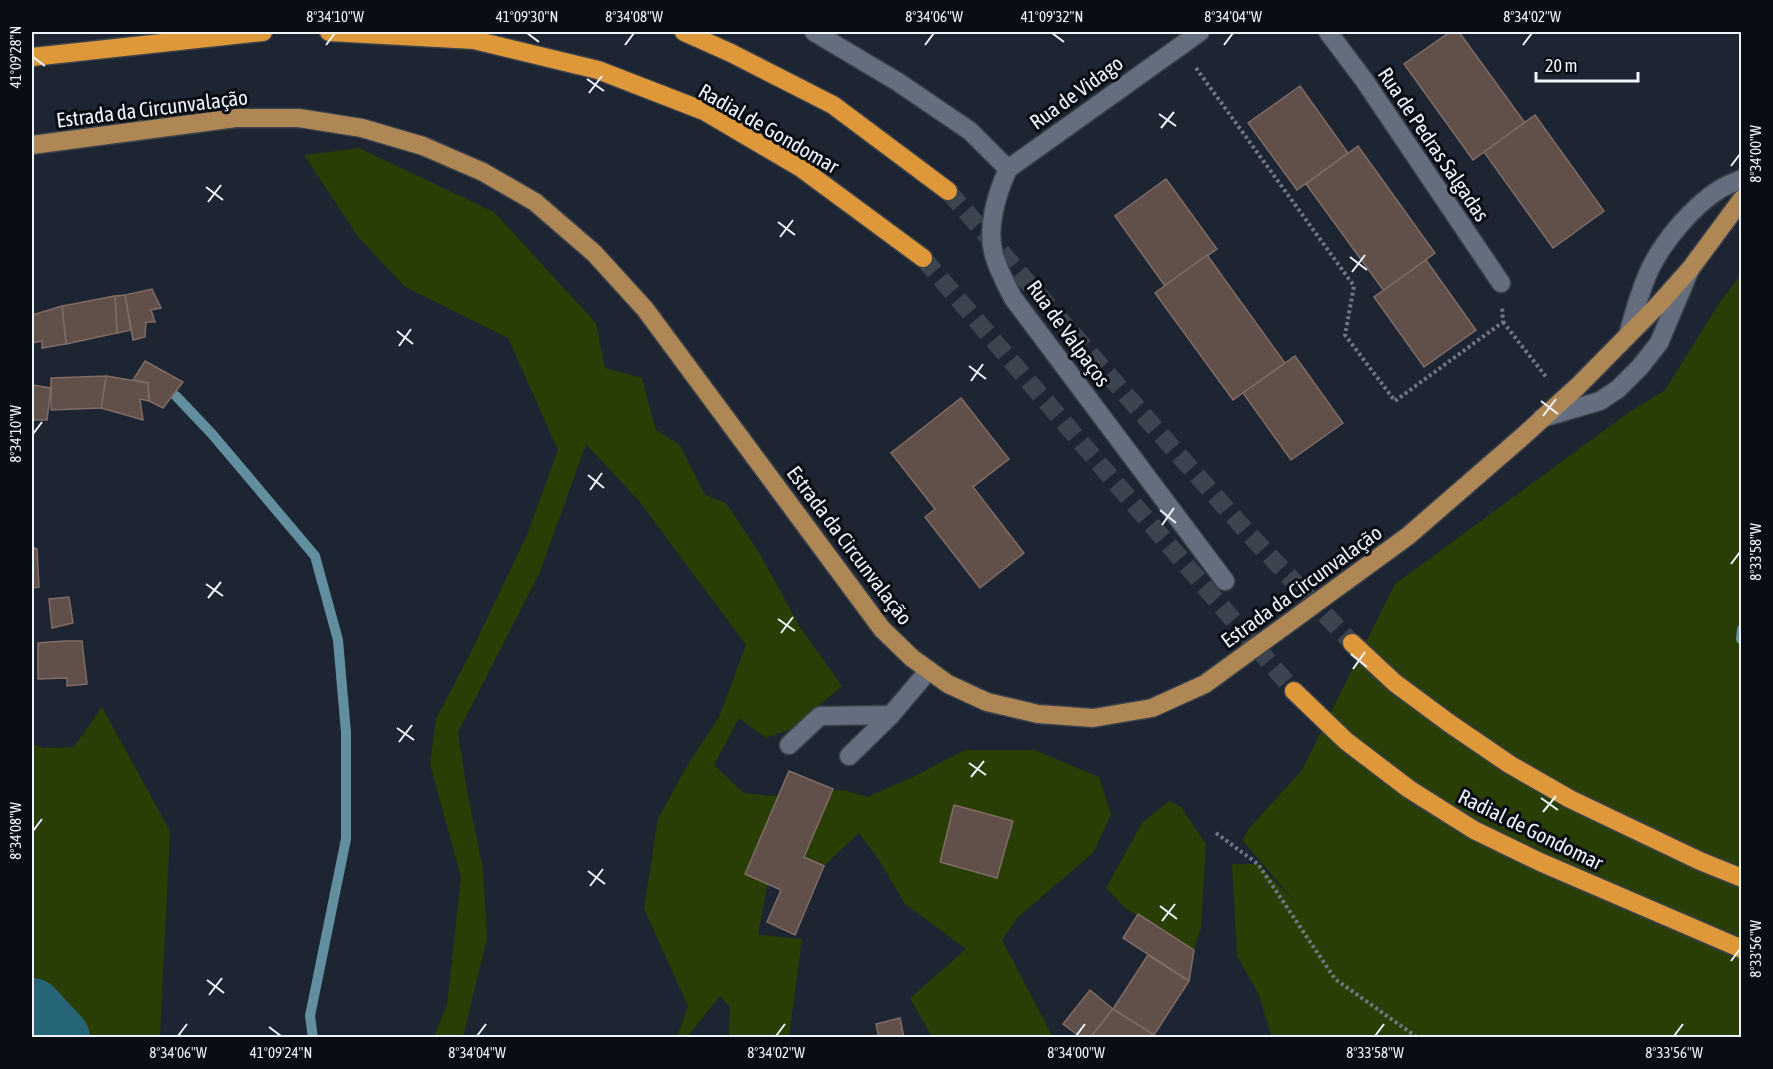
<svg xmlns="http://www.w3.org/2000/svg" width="1773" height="1069" viewBox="0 0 1773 1069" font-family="'Asap Condensed',sans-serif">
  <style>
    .green { fill: #283e04 }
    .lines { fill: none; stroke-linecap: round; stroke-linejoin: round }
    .stream { stroke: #628f9f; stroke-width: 10 }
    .river { stroke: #266477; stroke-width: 62 }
    .building { fill: #614f49; stroke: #806c66; stroke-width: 1.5 }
    .highway-tunnel { stroke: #3c4450; stroke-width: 18; stroke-dasharray: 18 9; stroke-linecap: butt }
    .minor-casing { stroke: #3a414b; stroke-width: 21 }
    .major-casing { stroke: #3a414b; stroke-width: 21 }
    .highway-casing { stroke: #3a414b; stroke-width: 21 }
    .path { stroke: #707782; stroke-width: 4; stroke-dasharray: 3 3; stroke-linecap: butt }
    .minor { stroke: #656e7e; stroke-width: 18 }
    .major { stroke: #ae8755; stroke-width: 18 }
    .highway { stroke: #de9739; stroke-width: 18 }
    .ticks { fill: none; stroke: #eef4fd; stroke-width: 2 }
    .labels { text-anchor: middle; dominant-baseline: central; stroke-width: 6; stroke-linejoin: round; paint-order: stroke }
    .street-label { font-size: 21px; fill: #eef4fd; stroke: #0a0e14 }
    .neatline { fill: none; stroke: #eef4fd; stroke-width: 2 }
    .ticks-label { font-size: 15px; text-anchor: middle; fill: #eef4fd }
  </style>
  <rect width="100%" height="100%" fill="#1d2532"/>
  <g class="green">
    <polygon points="359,148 494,212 596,323 605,368 642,378 656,430 680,445 705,495 726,503 760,554 800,627 842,686 791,729 766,738 739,718 714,765 744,793 772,796 801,791 844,790 867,797 913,777 965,750 1035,750 1099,777 1111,815 1093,853 1018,917 1002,940 1053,1037 932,1037 910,998 966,949 905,904 879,860 859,833 813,876 770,870 758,935 802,939 789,1037 729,1037 730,1007 720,996 687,1037 677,1037 688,1006 644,909 658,819 685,769 719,717 746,645 639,501 586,444 540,572 458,732 467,791 483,869 487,939 463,1037 434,1037 447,1005 461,877 430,764 436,719 472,650 527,535 558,450 508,338 405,287 359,238 304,155"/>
    <polygon points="1741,274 1741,1037 1272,1037 1258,993 1237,956 1232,864 1258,864 1296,903 1242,840 1251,826 1302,770 1395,584 1628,413 1665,390 1720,302"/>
    <polygon points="102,707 170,831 160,1037 32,1037 32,744 44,748 74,747"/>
    <polygon points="1169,801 1181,807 1206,844 1201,928 1194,950 1125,908 1106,888 1142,823"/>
  </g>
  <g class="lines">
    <g class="stream">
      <polyline points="176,396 212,434 315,556 338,640 346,733 346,839 310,1016 313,1038"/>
      <polyline points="1741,639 1742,629"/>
    </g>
    <polyline class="river" points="32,1009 59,1038"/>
  </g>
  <g class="building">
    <polygon points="1450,32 1459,32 1525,123 1473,160 1404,64"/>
    <polygon points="1300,86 1348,153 1297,190 1248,123"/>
    <polygon points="1535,115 1604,211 1553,248 1484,152"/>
    <polygon points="1358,146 1435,253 1384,291 1306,184"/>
    <polygon points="1166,179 1217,249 1165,286 1115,216"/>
    <polygon points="1207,255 1285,363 1233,400 1155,293"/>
    <polygon points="1426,260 1476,330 1424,367 1374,297"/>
    <polygon points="152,289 161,308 151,310 155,322 146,322 145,337 133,340 125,295"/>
    <polygon points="125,295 131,330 117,333 115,296"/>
    <polygon points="115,296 117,333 66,344 62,306"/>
    <polygon points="62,306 66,344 42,348 42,341 32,343 32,315"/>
    <polygon points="1295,356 1343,423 1291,460 1243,393"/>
    <polygon points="145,361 183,382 163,408 149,401 148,383 133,380"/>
    <polygon points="106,376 148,383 149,401 140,399 143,420 101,408"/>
    <polygon points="106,376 101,408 51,410 51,378"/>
    <polygon points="32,385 51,388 47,420 32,420"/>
    <polygon points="961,398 1009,459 973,487 1024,553 980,588 925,517 935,509 891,453"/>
    <polygon points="32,547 37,549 39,587 32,588"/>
    <polygon points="69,597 73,623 52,628 49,599"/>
    <polygon points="64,641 82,641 87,684 67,686 67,678 38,679 38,643"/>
    <polygon points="789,771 833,789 804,857 824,866 795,935 767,922 781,890 745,874"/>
    <polygon points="954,805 1013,821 997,878 940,862"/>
    <polygon points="1138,914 1194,950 1189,981 1123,938"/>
    <polygon points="1148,955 1189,981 1154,1035 1113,1009"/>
    <polygon points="1090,990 1113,1009 1090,1038 1082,1038 1063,1024"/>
    <polygon points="1113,1009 1154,1035 1153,1038 1090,1038"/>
    <polygon points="900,1018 904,1038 879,1038 876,1024"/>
  </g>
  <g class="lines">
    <g class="highway-tunnel">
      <polyline points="948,191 1147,419 1248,533 1352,643"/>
      <polyline points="923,258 1294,691"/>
    </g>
    <g class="minor-casing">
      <g id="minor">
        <path d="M814 32 898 82 970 131 1008 169C997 193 986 228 994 255 998 270 1006 284 1013 298L1225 581"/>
        <polyline points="1328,32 1364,80 1501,283"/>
        <polyline points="1008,169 1200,32"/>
        <path d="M1628 335C1634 313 1640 290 1650 269 1664 240 1693 206 1720 189 1727 185 1735 182 1742 179"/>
        <polyline points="1542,418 1600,401 1618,389 1640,367 1659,343 1689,272"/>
        <polyline points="789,745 820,716 891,715"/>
        <polyline points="849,756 891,715 929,670"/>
      </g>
    </g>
    <g class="major-casing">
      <polyline id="major" points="32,145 236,118 299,118 362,128 423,146 483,172 535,202 594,253 645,309 882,629 912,658 948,684 987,702 1038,714 1093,718 1152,708 1205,684 1408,536 1522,437 1578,386 1659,304 1691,268 1742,199"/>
    </g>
    <g class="highway-casing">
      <g id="highway">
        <polyline points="329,32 474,40 598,70 704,111 801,168 923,258"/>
        <polyline points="684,32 731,53 833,105 948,191"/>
        <polyline points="32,57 263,32"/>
        <polyline points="1352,643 1395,683 1449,723 1509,764 1570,799 1700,861 1742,878"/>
        <polyline points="1294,691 1346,741 1409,789 1474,830 1540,862 1742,949"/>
      </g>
    </g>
    <g class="path">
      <polyline points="1196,68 1354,286 1345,335 1395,401 1503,322 1502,307"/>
      <polyline points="1503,322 1547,378"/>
      <polyline points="1216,833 1258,864 1335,979 1418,1038"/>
    </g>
    <use href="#minor" class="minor"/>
    <use href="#major" class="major"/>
    <use href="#highway" class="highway"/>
  </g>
  <path class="ticks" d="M527 33 539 42M1052 33 1064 42M326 45 335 33M625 45 634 33M925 45 934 33M1224 45 1233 33M1523 45 1532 33M33 57 45 66M587 79 604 91M589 93 602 76M1159 114 1176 126M1161 128 1174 112M1731 166 1740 154M206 187 223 200M208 202 221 185M778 222 795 235M780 237 793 220M1350 257 1367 270M1352 272 1365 255M397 331 413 344M399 346 411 329M969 366 986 379M971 381 983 364M1541 401 1558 414M1543 416 1556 399M33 434 42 422M588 475 604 488M590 490 602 473M1160 510 1176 523M1162 525 1174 508M1731 564 1740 552M206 584 223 596M208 598 221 582M778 619 795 631M781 633 793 617M1351 654 1367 667M1353 669 1365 652M397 728 414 740M399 742 412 725M969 763 986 775M971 777 984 761M1541 798 1558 810M1543 812 1556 796M33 831 42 819M588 871 605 884M590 886 603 869M1160 906 1177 919M1162 921 1175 904M1731 961 1740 949M207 980 224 993M209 995 222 978M269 1027 281 1036M178 1036 187 1024M477 1036 486 1024M776 1036 785 1024M1076 1036 1085 1024M1375 1036 1384 1024M1674 1036 1683 1024"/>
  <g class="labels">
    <g class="street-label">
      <text transform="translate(1076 92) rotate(-36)">Rua de Vidago</text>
      <text transform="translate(152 108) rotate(-7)">Estrada da Circunvalação</text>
      <text transform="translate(769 128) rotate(30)">Radial de Gondomar</text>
      <text transform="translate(1434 144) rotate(56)">Rua de Pedras Salgadas</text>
      <text transform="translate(1069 333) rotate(54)">Rua de Valpaços</text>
      <text transform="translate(850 545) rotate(53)">Estrada da Circunvalação</text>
      <text transform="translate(1301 586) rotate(-36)">Estrada da Circunvalação</text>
      <text transform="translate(1531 829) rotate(26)">Radial de Gondomar</text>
    </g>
  </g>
  <rect width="1773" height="1069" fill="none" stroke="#0a0e14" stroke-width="66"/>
  <path d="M1536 72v9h102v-9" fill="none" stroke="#eef4fd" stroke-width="3"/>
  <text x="1545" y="72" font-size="18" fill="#eef4fd" stroke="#0a0e14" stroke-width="4.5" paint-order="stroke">20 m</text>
  <rect x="33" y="33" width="1707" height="1003" class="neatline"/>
  <g class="ticks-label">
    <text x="335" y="22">8°34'10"W</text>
    <text x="527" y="22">41°09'30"N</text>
    <text x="634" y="22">8°34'08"W</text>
    <text x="934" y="22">8°34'06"W</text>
    <text x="1052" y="22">41°09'32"N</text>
    <text x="1233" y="22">8°34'04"W</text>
    <text x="1532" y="22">8°34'02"W</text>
    <text transform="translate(16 57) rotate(-90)" y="5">41°09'28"N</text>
    <text transform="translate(1756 154) rotate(-90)" y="5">8°34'00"W</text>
    <text transform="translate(16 434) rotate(-90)" y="5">8°34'10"W</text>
    <text transform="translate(1756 552) rotate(-90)" y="5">8°33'58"W</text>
    <text transform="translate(16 831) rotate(-90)" y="5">8°34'08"W</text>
    <text transform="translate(1756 949) rotate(-90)" y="5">8°33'56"W</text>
    <text x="178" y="1058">8°34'06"W</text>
    <text x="281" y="1058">41°09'24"N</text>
    <text x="477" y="1058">8°34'04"W</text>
    <text x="776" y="1058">8°34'02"W</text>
    <text x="1076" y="1058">8°34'00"W</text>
    <text x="1375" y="1058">8°33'58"W</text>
    <text x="1674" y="1058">8°33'56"W</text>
  </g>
</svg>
